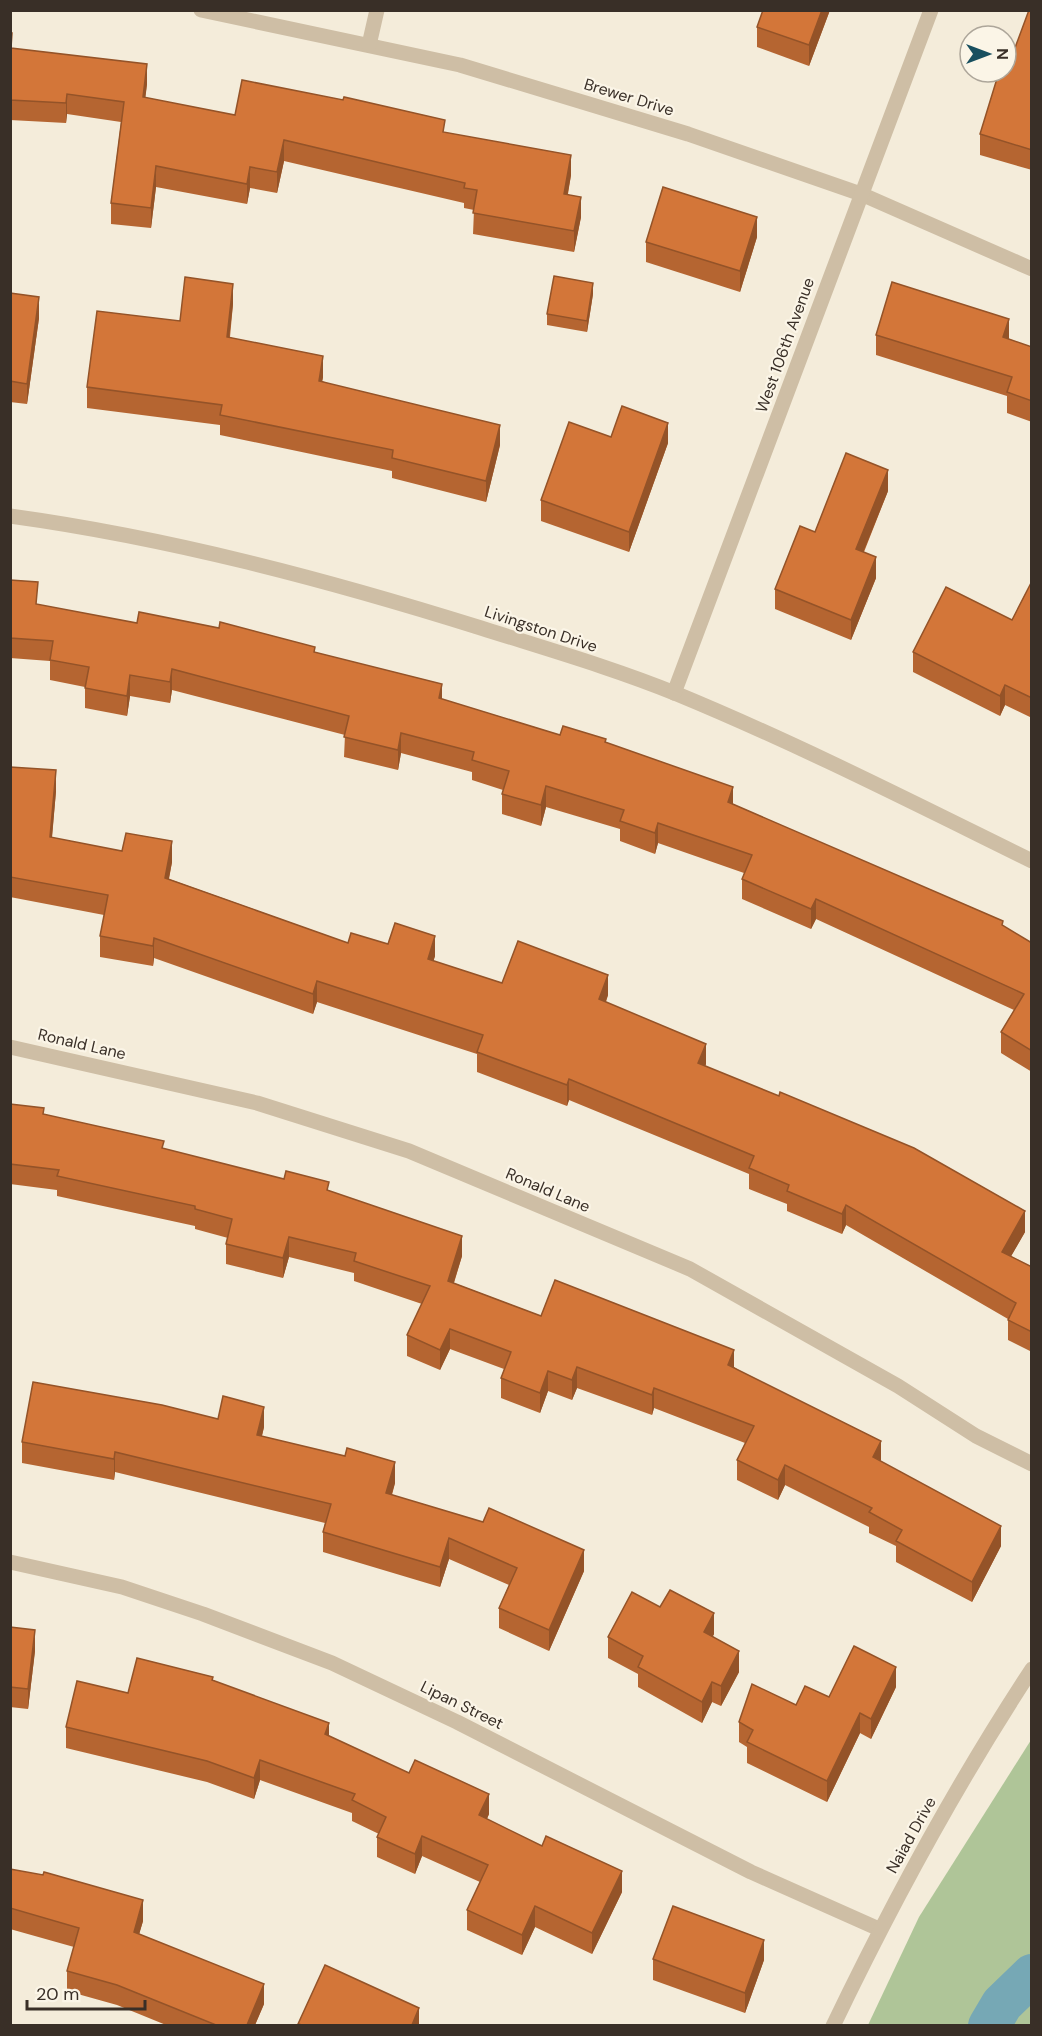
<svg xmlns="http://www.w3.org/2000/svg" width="1042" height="2036" viewBox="0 0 1042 2036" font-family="'DM Sans',sans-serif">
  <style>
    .green { fill: #afc598 }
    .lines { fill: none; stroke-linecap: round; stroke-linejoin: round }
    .canal { stroke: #76a8b5; stroke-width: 42 }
    .street { stroke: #cebea5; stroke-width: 15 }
    .wall { fill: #b56531 }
    .shaded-wall { fill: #945328 }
    .building { fill: #d37639; stroke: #945328; stroke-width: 1.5 }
    .labels { text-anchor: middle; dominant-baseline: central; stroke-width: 4.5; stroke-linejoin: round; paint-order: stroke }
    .street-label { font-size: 16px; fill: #392f27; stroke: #fbf5e7 }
  </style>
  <rect width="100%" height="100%" fill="#f4ecda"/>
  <polygon class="green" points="1031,1740 1031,2025 868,2025 919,1917"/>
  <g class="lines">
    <polyline class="canal" points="989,2026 1002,2004 1032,1975"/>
    <g class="street">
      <polyline points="201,10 460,65 688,134 861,194 1032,269"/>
      <polyline points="369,45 377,10"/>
      <path d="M10 516C170 538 328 580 481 628 547 649 613 668 677 694 798 744 914 803 1032 861"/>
      <polyline points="674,693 931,10"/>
      <polyline points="10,1047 257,1103 409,1151 690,1269 898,1386 976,1436 1032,1464"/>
      <polyline points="10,1562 122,1587 203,1614 332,1663 457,1722 751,1872 879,1929"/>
      <path d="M833 2026C892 1903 957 1783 1032 1669"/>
    </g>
  </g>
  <g class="wall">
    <polygon points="830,10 809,66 757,47 757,27"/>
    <polygon points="1032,10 1032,170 980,155 980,134"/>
    <polygon points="10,33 12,48 147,84 145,98 235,115 445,133 571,175 568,194 581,217 574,252 473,234 474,210 464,208 464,203 284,161 277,193 250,188 247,204 156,187 151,228 111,224 111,203 121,122 67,114 66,123 10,120"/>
    <polygon points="757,237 740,292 646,262 646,242"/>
    <polygon points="10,293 39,318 27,404 10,402"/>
    <polygon points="593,294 587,332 547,325 547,314"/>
    <polygon points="233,304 230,337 323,377 322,381 500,445 486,502 392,478 392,471 220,435 220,425 87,408 87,387 180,321"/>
    <polygon points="876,335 1009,339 1032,347 1032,422 1007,413 1007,396 876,355"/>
    <polygon points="611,437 668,443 629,552 541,521 541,500"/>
    <polygon points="888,491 864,552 876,578 851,640 775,609 775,589 815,532"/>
    <polygon points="10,580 38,605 137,623 315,652 442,699 560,735 606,743 733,804 1003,926 1032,943 1032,1072 1001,1053 1001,1032 1014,1010 816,919 811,929 742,899 742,879 744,873 658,843 655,854 620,841 620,829 546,807 541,826 502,814 502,794 503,790 472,780 472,772 401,753 398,770 344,757 345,735 172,690 170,703 130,696 127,716 85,708 85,687 50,680 50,661 10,658"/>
    <polygon points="1032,581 1032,718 1005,705 1000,716 913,672 913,652 1012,620"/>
    <polygon points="10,767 56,791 52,838 172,862 169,879 348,943 388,944 435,956 433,961 502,983 608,995 606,1002 706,1064 705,1066 1025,1232 1011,1256 1032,1267 1032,1352 1008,1340 1008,1319 846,1225 842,1234 787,1211 787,1204 749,1189 749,1174 569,1100 567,1106 477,1072 477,1054 317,1002 313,1014 154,958 153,966 100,957 100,936 104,915 10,897"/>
    <polygon points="10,1104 164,1149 329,1191 462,1256 454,1283 541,1316 734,1367 881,1462 1001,1546 972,1602 896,1562 896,1546 869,1533 869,1527 785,1485 778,1500 737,1480 737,1460 745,1443 654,1408 652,1415 577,1388 572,1400 548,1391 540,1413 501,1398 501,1378 504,1369 450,1349 440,1370 407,1356 407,1335 422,1304 354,1281 354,1273 289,1257 283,1278 226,1264 226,1244 228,1238 195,1229 195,1226 57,1196 57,1190 10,1184"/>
    <polygon points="218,1419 264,1427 262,1436 395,1483 392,1495 584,1571 549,1651 499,1628 499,1608 509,1585 449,1559 440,1587 323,1552 323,1532 325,1523 115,1472 114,1480 22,1463 22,1442"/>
    <polygon points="660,1607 714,1634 713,1636 739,1672 721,1706 712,1702 702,1723 638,1687 638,1674 608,1658 608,1637"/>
    <polygon points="10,1627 35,1651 28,1709 10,1707"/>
    <polygon points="213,1680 329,1736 489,1814 487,1819 622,1892 592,1954 535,1927 522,1955 467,1930 467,1910 480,1882 422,1856 415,1874 377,1857 377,1837 379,1834 352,1821 352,1813 260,1780 254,1799 207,1782 66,1748 66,1727"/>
    <polygon points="896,1687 871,1739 860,1733 827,1802 747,1763 747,1747 739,1742 739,1722 796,1705"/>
    <polygon points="10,1869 143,1921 139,1934 264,2004 255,2025 166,2025 117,2005 67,1991 67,1971 74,1947 10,1929"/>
    <polygon points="653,1959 764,1960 745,2013 653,1980"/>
  </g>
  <g class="shaded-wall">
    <polygon points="822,10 830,10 809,66 809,45"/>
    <polygon points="147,64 147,84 143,118 143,97"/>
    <polygon points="67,94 67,114 66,123 66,103"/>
    <polygon points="284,140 284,161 277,193 277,172"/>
    <polygon points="571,155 571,175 564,214 564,194"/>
    <polygon points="156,166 156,187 151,228 151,208"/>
    <polygon points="250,167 250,188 247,204 247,184"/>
    <polygon points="581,197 581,217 574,252 574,231"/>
    <polygon points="757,217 757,237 740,292 740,271"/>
    <polygon points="593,283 593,294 587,332 587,321"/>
    <polygon points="233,284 233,304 227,357 227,337"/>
    <polygon points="39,297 39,318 27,404 27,384"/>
    <polygon points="1009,319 1009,339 1003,337"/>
    <polygon points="323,356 323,377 319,401 319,381"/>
    <polygon points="668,423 668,443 629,552 629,532"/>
    <polygon points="500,425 500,445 486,502 486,481"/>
    <polygon points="888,470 888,491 856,570 856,549"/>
    <polygon points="876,557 876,578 851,640 851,620"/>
    <polygon points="172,669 172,690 170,703 170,682"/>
    <polygon points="130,675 130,696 127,716 127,696"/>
    <polygon points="442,684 442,704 439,698"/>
    <polygon points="1005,685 1005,705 1000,716 1000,696"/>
    <polygon points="401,733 401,753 398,770 398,750"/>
    <polygon points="56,770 56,791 50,858 50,837"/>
    <polygon points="546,786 546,807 541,826 541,805"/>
    <polygon points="733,787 733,807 728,802"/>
    <polygon points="658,823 658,843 655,854 655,833"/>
    <polygon points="172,841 172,862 165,898 165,878"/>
    <polygon points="816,899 816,919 811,929 811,909"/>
    <polygon points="435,936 435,956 428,980 428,959"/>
    <polygon points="154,938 154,958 153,966 153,946"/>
    <polygon points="608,975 608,995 599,1019 599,999"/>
    <polygon points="317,981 317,1002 313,1014 313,994"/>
    <polygon points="706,1044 706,1064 698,1083 698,1063"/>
    <polygon points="569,1079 569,1100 567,1106 567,1085"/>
    <polygon points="846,1205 846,1225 842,1234 842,1214"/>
    <polygon points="1025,1211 1025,1232 1002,1272 1002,1252"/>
    <polygon points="462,1236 462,1256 448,1301 448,1281"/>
    <polygon points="289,1237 289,1257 283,1278 283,1258"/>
    <polygon points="450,1329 450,1349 440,1370 440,1350"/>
    <polygon points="734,1350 734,1370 728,1365"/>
    <polygon points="577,1367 577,1388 572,1400 572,1380"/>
    <polygon points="548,1371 548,1391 540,1413 540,1393"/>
    <polygon points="654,1388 654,1408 652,1415 652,1395"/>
    <polygon points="264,1407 264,1427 257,1455 257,1435"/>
    <polygon points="881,1441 881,1461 873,1457"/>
    <polygon points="115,1452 115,1472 114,1480 114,1459"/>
    <polygon points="395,1462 395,1483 386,1513 386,1493"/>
    <polygon points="785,1465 785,1485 778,1500 778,1480"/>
    <polygon points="1001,1526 1001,1546 972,1602 972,1582"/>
    <polygon points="449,1538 449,1559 440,1587 440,1567"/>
    <polygon points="584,1550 584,1571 549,1651 549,1630"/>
    <polygon points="714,1613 714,1634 704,1652 704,1632"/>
    <polygon points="35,1630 35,1651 28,1709 28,1689"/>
    <polygon points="739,1651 739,1672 721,1706 721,1686"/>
    <polygon points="896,1667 896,1687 871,1739 871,1719"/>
    <polygon points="712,1682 712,1702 702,1723 702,1702"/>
    <polygon points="860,1713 860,1733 827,1802 827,1781"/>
    <polygon points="329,1723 329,1743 325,1734"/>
    <polygon points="260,1760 260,1780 254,1799 254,1778"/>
    <polygon points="489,1794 489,1814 479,1836 479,1815"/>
    <polygon points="422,1836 422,1856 415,1874 415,1854"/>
    <polygon points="622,1871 622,1892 592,1954 592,1933"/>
    <polygon points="143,1900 143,1921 134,1952 134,1932"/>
    <polygon points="535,1906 535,1927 522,1955 522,1935"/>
    <polygon points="764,1940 764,1960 745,2013 745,1993"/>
    <polygon points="264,1984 264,2004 255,2025 247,2025"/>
    <polygon points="419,2008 419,2025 412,2025"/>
  </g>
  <g class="building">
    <polygon points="763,10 822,10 809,45 757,27"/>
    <polygon points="1029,10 1032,10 1032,150 980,134 999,72 1006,72 1006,55 1012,56"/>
    <polygon points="10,33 12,33 11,48 147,64 143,97 235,115 242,80 343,100 344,97 445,120 443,132 571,155 564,194 581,197 574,231 473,213 477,190 464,188 465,183 284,140 277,172 250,167 247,184 156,166 151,208 111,203 124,102 67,94 66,103 10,100"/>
    <polygon points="663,187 757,217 740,271 646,242"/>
    <polygon points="554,276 593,283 587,321 547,314"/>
    <polygon points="185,277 233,284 227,337 323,356 319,381 500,425 486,481 392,458 393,450 220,415 222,405 87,387 97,311 180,321"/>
    <polygon points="892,282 1009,319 1003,337 1032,347 1032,401 1007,392 1012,377 876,335"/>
    <polygon points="10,293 39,297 27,384 10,381"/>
    <polygon points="622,406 668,423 629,532 541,500 569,422 611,437"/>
    <polygon points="846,453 888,470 856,549 876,557 851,620 775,589 800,526 815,532"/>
    <polygon points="10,580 38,582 36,604 137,623 139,612 219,628 220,622 315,647 314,652 442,684 439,698 560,735 563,726 606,739 605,742 733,787 728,802 1003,921 1002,925 1032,943 1032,1051 1001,1032 1024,994 816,899 811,909 742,879 752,855 658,823 655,833 620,821 624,810 546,786 541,805 502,794 509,771 472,760 474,752 401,733 398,750 344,737 349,716 172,669 170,682 130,675 127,696 85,688 89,667 50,660 53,641 10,638"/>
    <polygon points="1032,581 1032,698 1005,685 1000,696 913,652 946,587 1012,620"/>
    <polygon points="10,767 56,770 50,837 122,851 126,833 172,841 165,878 348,943 351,933 388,944 395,923 435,936 428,959 502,983 518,941 608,975 599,999 706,1044 698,1063 779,1096 780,1092 914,1148 1025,1211 1002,1252 1032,1267 1032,1332 1008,1320 1016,1303 846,1205 842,1214 787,1191 789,1185 749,1168 754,1156 569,1079 567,1085 477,1052 483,1035 317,981 313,994 154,938 153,946 100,936 108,895 10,877"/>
    <polygon points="10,1104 44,1108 43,1114 164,1141 162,1148 284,1179 286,1171 329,1182 327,1190 462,1236 448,1281 541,1316 555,1280 734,1350 728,1365 881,1441 873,1457 1001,1526 972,1582 896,1541 902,1530 869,1512 872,1508 785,1465 778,1480 737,1460 754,1426 654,1388 652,1395 577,1367 572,1380 548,1371 540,1393 501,1378 511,1352 450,1329 440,1350 407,1335 430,1286 354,1261 356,1253 289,1237 283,1258 226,1244 232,1219 195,1209 195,1206 57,1176 59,1170 10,1164"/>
    <polygon points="33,1382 162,1405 218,1419 223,1396 264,1407 257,1435 345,1456 347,1448 395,1462 386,1493 483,1522 489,1508 584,1550 549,1630 499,1608 517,1568 449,1538 440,1567 323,1532 331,1504 115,1452 114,1459 22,1442"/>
    <polygon points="670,1590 714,1613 704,1632 739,1651 721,1686 712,1682 702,1702 638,1667 643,1656 608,1637 632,1592 660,1607"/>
    <polygon points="10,1627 35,1630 28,1689 10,1687"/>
    <polygon points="854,1646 896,1667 871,1719 860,1713 827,1781 747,1742 753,1730 739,1722 752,1684 796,1705 805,1686 829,1697"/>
    <polygon points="137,1658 213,1677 212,1680 329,1723 325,1734 409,1773 415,1760 489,1794 479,1815 542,1846 546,1836 622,1871 592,1933 535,1906 522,1935 467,1910 488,1865 422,1836 415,1854 377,1837 386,1817 352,1800 355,1794 260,1760 254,1778 207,1761 66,1727 77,1681 128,1693"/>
    <polygon points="10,1869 43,1875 44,1872 143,1900 134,1932 264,1984 247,2025 216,2025 117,1985 67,1971 79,1928 10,1908"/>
    <polygon points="673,1906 764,1940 745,1993 653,1959"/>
    <polygon points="325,1965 419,2008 412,2025 413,2025 302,2025 298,2024"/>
  </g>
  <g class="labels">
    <g class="street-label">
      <text transform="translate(629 97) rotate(17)">Brewer Drive</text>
      <text transform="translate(785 345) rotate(-70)">West 106th Avenue</text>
      <text transform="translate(541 629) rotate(18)">Livingston Drive</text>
      <text transform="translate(82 1044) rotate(13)">Ronald Lane</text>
      <text transform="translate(548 1190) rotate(23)">Ronald Lane</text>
      <text transform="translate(462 1705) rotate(26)">Lipan Street</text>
      <text transform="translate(911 1835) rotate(-61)">Naiad Drive</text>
    </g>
  </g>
  <rect width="1042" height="2036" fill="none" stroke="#392f27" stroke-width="24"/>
  <g transform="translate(988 54) rotate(90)"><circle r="28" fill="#fbf5e7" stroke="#ada69a" stroke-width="1.5"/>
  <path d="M0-4.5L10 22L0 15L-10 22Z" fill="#184f5f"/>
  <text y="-9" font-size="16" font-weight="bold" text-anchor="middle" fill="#392f27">N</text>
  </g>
  <path d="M27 2000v9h118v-9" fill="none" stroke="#392f27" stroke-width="3"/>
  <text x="36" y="2000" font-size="18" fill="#392f27" stroke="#fbf5e7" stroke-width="4.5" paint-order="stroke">20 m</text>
</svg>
